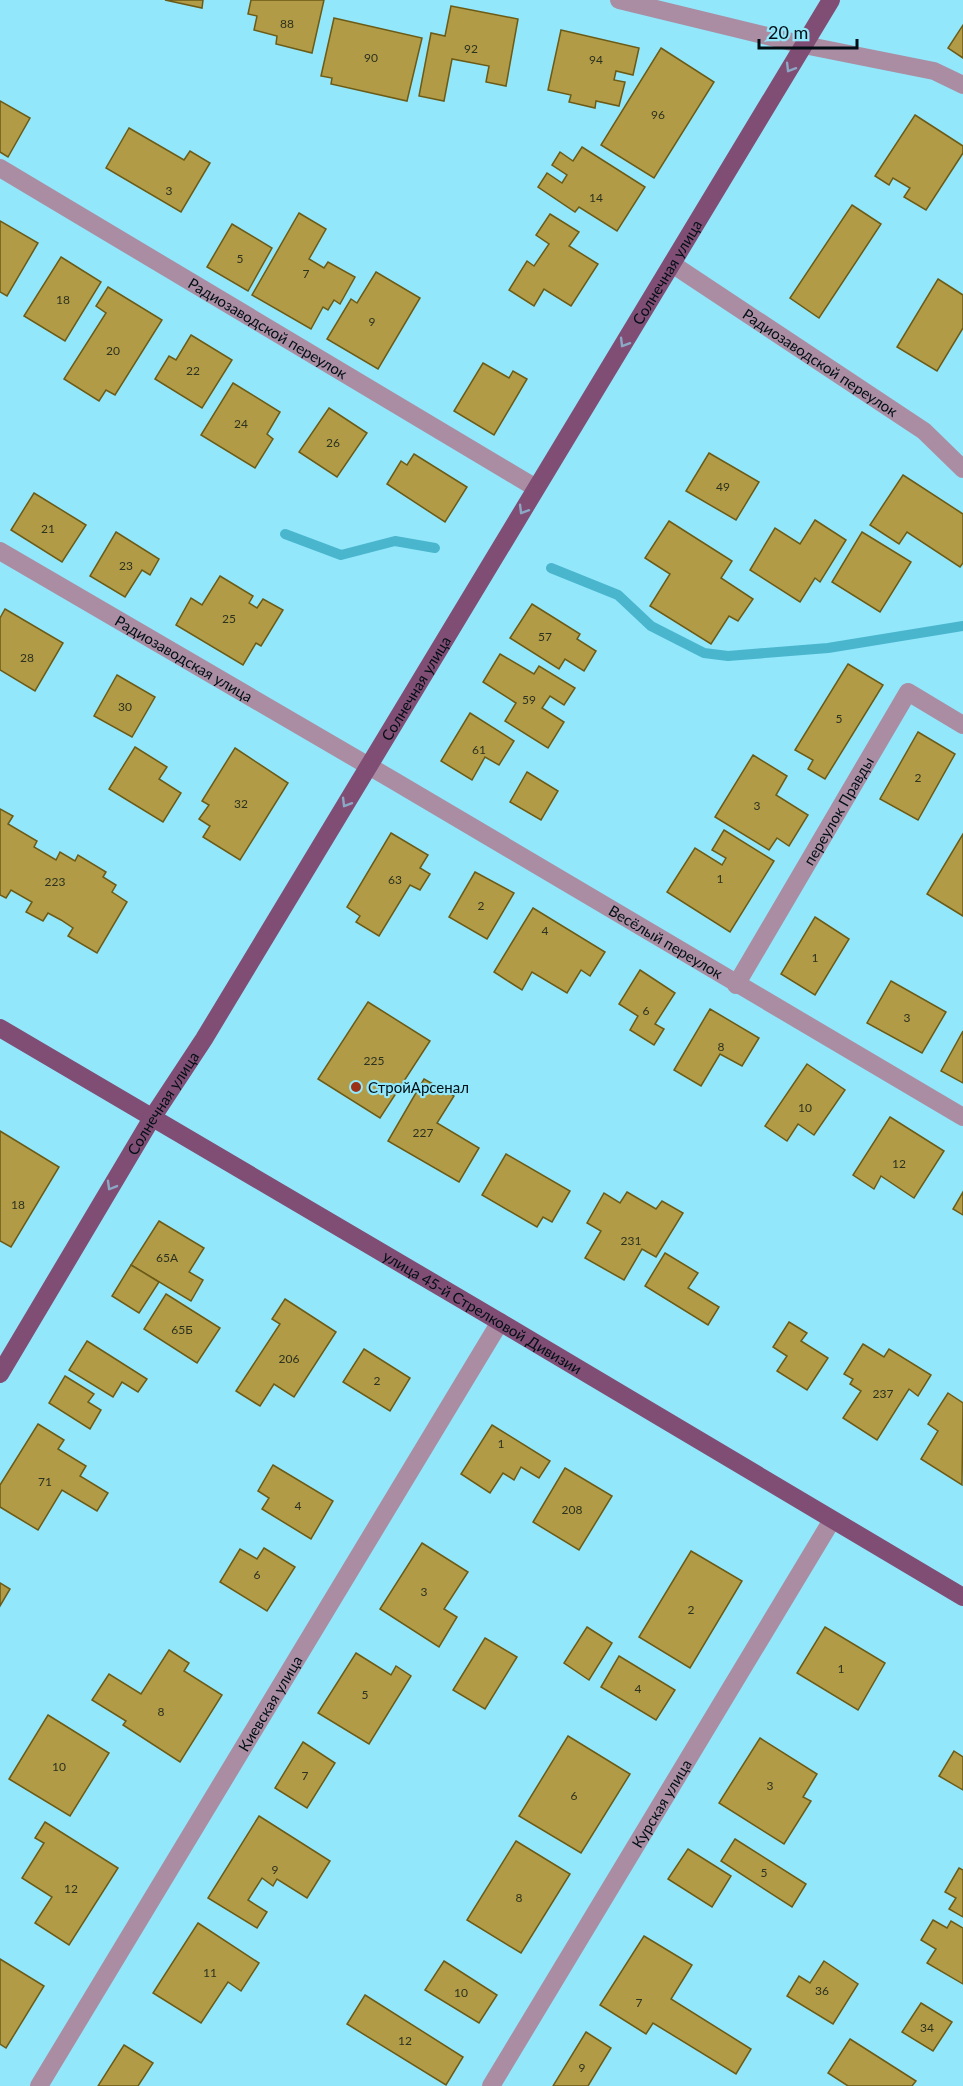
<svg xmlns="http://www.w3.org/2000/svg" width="963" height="2086" viewBox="0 0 963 2086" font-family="Lato,sans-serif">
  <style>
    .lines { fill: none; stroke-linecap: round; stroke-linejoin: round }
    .stream { stroke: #49b6ce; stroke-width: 10 }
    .building { fill: #b19b46; stroke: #6b5b17; stroke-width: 1.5 }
    .minor { stroke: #aa8da3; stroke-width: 18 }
    .major { stroke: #804d75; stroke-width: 18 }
    .oneway { stroke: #8ba9c5 }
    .poi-dot { fill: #9a3118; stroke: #92e7fb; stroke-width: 2 }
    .labels { text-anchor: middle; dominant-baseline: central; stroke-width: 4.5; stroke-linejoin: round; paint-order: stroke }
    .number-label { font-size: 12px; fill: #2c3220 }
    .street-label { font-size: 15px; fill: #000f14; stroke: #92e7fb }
    .poi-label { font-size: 15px; fill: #000f14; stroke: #92e7fb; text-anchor: start }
  </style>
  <rect width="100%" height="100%" fill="#92e7fb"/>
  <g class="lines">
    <g class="stream">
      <polyline points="285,534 341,555 395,541 435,548"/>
      <polyline points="551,568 618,595 651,626 704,653 728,656 828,648 963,626"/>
    </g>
  </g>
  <g class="building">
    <polygon points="165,0 203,0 202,8"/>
    <polygon points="251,0 324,0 312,53 276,44 277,36 254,30 257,16 248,14"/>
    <polygon points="451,6 518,19 506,86 486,82 489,66 452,59 444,101 419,96 431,33 445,36"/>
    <polygon points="334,18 422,38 407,101 331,84 332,78 321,76"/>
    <polygon points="963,25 963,58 948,48"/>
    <polygon points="561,30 639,48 633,75 616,71 614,80 625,82 619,106 596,101 595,108 569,102 571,95 548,90"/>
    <polygon points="661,48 714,82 654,178 601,145"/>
    <polygon points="0,101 30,118 8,157 0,152"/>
    <polygon points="915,115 963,146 963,153 926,210 904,197 910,188 893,178 889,185 875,176"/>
    <polygon points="129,128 184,160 190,151 210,163 181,212 106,168"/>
    <polygon points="582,147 645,187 617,231 579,207 575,212 538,187 547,173 562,183 567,175 552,165 560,152 573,161"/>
    <polygon points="852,205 881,224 819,318 790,298"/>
    <polygon points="299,213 326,229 309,259 324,268 328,262 355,277 340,304 334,300 328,310 323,307 311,329 252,295"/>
    <polygon points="550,214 579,232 569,246 598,264 571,306 544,289 534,306 509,290 527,261 534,266 549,244 536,235"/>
    <polygon points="0,221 38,243 7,296 0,292"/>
    <polygon points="232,224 272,248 248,291 207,267"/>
    <polygon points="61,257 101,282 65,341 24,316"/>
    <polygon points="376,272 420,298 378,369 327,339 351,299 357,303"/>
    <polygon points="938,279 963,295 963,328 937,371 897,347"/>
    <polygon points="108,287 162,320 115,395 106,390 99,401 64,379 106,313 96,306"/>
    <polygon points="191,335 232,360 202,408 155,379 169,356 176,360"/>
    <polygon points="483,363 509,378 513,371 527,379 494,435 454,411"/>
    <polygon points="233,383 280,412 267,434 273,439 255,468 201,435"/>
    <polygon points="329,408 367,433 337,477 299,452"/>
    <polygon points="709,453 759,482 736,520 686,491"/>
    <polygon points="414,454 467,487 445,522 387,484 401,461 407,465"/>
    <polygon points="903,475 963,514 963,563 960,567 907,532 899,544 870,525"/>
    <polygon points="34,493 86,525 62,562 11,530"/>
    <polygon points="815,520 846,540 820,582 815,578 800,602 750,570 775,528 800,544"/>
    <polygon points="669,521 732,561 721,578 753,599 738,621 729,616 711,644 650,606 670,574 645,558"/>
    <polygon points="116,532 159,559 150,575 142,570 125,597 90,576"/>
    <polygon points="862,532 911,562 880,612 832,582"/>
    <polygon points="220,576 253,596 249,603 257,608 263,599 283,610 261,646 256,643 243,665 176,625 191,598 202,605"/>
    <polygon points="532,604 580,634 577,639 596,651 584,671 565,659 559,669 510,638"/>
    <polygon points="5,609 63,643 35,691 0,670 0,618"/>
    <polygon points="500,654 534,674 539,666 575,688 564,705 550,696 542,708 564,722 548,748 505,721 516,703 483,682"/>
    <polygon points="848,664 883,685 825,779 808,769 813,760 795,750"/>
    <polygon points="117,675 155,697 132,737 94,716"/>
    <polygon points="470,713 514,741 499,765 485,757 472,780 441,761"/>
    <polygon points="918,732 955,754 918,820 880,799"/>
    <polygon points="135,747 167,767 159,779 181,793 163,822 109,789"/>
    <polygon points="235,748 288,783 240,860 203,837 210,826 199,819 209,805 202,801"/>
    <polygon points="753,755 787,776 776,795 808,815 789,846 777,838 769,850 715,817"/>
    <polygon points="527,772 558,791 541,820 510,802"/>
    <polygon points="0,809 13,816 8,824 37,841 34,847 56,860 60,852 75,861 78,855 106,872 103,877 116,885 112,892 127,902 97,953 68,936 73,928 61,920 48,913 43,921 26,912 32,902 11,890 6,898 0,895"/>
    <polygon points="724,830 774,861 730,932 667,892 695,848 722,865 726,858 712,850"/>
    <polygon points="391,833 428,855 420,868 430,874 420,890 410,885 379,936 356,922 360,916 347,907"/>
    <polygon points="963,834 963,916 927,894"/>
    <polygon points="475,872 514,893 487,939 449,917"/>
    <polygon points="533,908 605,952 590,976 581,970 567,993 532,972 522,990 494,972"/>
    <polygon points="815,917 849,939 815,995 781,974"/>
    <polygon points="640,970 675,993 655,1024 664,1029 654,1045 630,1030 638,1016 619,1004"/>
    <polygon points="891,981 946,1012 922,1053 867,1023"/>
    <polygon points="368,1002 430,1041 380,1118 318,1079"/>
    <polygon points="710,1009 759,1038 742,1066 720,1054 701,1086 674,1070"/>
    <polygon points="963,1031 963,1083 941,1071"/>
    <polygon points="807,1064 845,1090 814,1135 798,1124 787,1141 765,1126"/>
    <polygon points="424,1079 454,1096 437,1123 479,1148 459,1182 388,1141"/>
    <polygon points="890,1117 944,1151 914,1198 881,1176 874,1189 853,1175"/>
    <polygon points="0,1131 59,1167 11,1247 0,1241"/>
    <polygon points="506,1154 570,1191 552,1222 543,1217 537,1227 482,1195"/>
    <polygon points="627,1192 656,1209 662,1201 683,1213 656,1257 642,1249 624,1280 585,1258 601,1231 587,1223 604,1193 620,1203"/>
    <polygon points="963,1192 963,1215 953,1209"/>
    <polygon points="159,1221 204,1248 189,1272 203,1280 191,1301 131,1265"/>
    <polygon points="665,1253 698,1273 688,1288 719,1307 708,1325 645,1286"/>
    <polygon points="131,1265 159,1282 139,1313 112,1296"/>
    <polygon points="166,1294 220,1328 197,1363 144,1329"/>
    <polygon points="285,1299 336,1332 294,1397 274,1384 260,1406 236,1391 280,1324 272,1319"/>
    <polygon points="789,1322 807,1333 801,1341 828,1358 807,1390 777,1371 787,1356 773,1347"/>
    <polygon points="87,1341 147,1379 138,1392 122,1382 113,1397 69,1370"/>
    <polygon points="863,1344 884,1357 889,1349 931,1375 918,1396 909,1389 877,1440 843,1418 861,1391 850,1384 853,1379 844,1374"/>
    <polygon points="364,1349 410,1378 390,1411 343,1382"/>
    <polygon points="65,1376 94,1394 88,1402 101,1410 90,1429 49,1403"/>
    <polygon points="948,1393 963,1403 962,1485 921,1459 938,1431 928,1424"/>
    <polygon points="38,1424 64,1440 58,1449 86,1466 80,1476 108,1493 97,1511 62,1490 38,1530 0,1507 0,1485"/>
    <polygon points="492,1425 550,1461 539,1478 521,1467 514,1480 503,1473 490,1493 461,1474"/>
    <polygon points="273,1465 333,1501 311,1539 262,1509 269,1498 258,1491"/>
    <polygon points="565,1468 612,1496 579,1550 533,1522"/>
    <polygon points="422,1543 468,1572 444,1609 457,1617 439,1647 380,1609"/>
    <polygon points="264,1548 295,1567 267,1611 220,1582 240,1549 257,1559"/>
    <polygon points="691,1551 742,1581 690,1668 639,1637"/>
    <polygon points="0,1583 10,1589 0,1606"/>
    <polygon points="587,1627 612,1643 589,1680 564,1663"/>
    <polygon points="825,1627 885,1663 858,1710 797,1673"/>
    <polygon points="485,1638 517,1657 485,1709 453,1690"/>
    <polygon points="169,1650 189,1663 184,1671 222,1695 180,1762 123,1725 126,1721 92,1700 109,1674 141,1694"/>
    <polygon points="356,1653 391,1675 396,1666 411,1676 369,1744 318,1713"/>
    <polygon points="619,1656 675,1690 656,1720 601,1687"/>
    <polygon points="48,1715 109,1753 70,1816 9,1779"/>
    <polygon points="568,1736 630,1774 581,1853 519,1816"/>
    <polygon points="760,1738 817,1774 803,1797 811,1801 784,1844 719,1803"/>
    <polygon points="303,1742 335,1763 307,1808 275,1788"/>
    <polygon points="954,1751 963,1757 963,1790 939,1776"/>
    <polygon points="259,1816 330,1861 307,1898 277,1879 273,1886 262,1878 248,1900 267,1912 257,1928 208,1898"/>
    <polygon points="45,1822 118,1868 69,1945 35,1923 52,1897 22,1878 44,1843 35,1838"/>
    <polygon points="735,1839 806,1884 792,1907 721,1861"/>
    <polygon points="516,1841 570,1874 521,1953 467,1920"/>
    <polygon points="688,1849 731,1876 712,1907 668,1879"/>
    <polygon points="959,1868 963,1870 963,1917 949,1909 956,1898 945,1892"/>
    <polygon points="933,1920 947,1928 951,1921 963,1928 963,1984 927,1963 936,1949 921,1940"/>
    <polygon points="198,1923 259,1963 241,1991 228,1982 201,2023 153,1993"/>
    <polygon points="644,1936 692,1965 671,1999 751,2049 736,2074 653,2023 646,2034 600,2005"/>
    <polygon points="0,1959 44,1986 6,2048 0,2044"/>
    <polygon points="444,1961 497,1995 479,2023 425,1990"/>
    <polygon points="824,1961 858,1984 833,2024 787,1996 799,1976 810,1983"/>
    <polygon points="365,1995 463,2057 446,2085 347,2024"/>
    <polygon points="921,2003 952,2022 933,2051 902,2032"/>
    <polygon points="586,2032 611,2048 588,2086 553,2086"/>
    <polygon points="850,2039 916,2081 912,2086 848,2086 828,2073"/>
    <polygon points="124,2045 153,2063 138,2086 98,2086"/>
  </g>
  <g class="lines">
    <g class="minor">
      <polyline points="619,0 804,45 934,71 963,85"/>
      <path id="s1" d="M0 168 536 488"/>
      <path id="s2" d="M672 264 924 431 963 469"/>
      <path id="s3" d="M0 551 391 779 963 1117"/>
      <path id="s4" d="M736 985 908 692 963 725"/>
      <path id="s5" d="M39 2086 500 1322"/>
      <path id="s6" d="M491 2086 832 1520"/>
    </g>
    <g class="major">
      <path id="s7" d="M0 1028 500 1322 963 1597"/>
      <path id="s8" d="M0 1374 152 1118 204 1039 831 0"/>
    </g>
  </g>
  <defs><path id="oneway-chevron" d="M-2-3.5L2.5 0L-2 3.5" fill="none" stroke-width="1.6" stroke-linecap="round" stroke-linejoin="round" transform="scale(1.5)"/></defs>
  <g class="oneway">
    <use href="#oneway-chevron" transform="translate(790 68) rotate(121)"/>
    <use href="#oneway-chevron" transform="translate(624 343) rotate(121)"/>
    <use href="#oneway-chevron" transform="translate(523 510) rotate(121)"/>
    <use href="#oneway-chevron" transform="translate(346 803) rotate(121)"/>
    <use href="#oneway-chevron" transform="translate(111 1186) rotate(120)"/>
  </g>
  <circle class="poi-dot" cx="356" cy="1087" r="6"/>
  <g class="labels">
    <g class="number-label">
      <text x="287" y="23">88</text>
      <text x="471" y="48">92</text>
      <text x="371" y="57">90</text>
      <text x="596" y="59">94</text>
      <text x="658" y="114">96</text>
      <text x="169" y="190">3</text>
      <text x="596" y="197">14</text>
      <text x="240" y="258">5</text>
      <text x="306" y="273">7</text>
      <text x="63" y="299">18</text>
      <text x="372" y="321">9</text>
      <text x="113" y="350">20</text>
      <text x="193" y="370">22</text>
      <text x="241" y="423">24</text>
      <text x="333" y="442">26</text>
      <text x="723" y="486">49</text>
      <text x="48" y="528">21</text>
      <text x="126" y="565">23</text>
      <text x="229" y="618">25</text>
      <text x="545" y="636">57</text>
      <text x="27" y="657">28</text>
      <text x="529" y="699">59</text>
      <text x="125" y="706">30</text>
      <text x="839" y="718">5</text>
      <text x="479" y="749">61</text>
      <text x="918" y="777">2</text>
      <text x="241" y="803">32</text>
      <text x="757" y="805">3</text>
      <text x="720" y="878">1</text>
      <text x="395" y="879">63</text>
      <text x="55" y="881">223</text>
      <text x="481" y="905">2</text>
      <text x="545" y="930">4</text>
      <text x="815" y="957">1</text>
      <text x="646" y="1010">6</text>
      <text x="907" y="1017">3</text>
      <text x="721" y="1046">8</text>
      <text x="374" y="1060">225</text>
      <text x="805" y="1107">10</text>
      <text x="423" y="1132">227</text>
      <text x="899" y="1163">12</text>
      <text x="18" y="1204">18</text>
      <text x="631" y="1240">231</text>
      <text x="167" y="1257">65А</text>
      <text x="182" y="1329">65Б</text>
      <text x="289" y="1358">206</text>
      <text x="377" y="1380">2</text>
      <text x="883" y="1393">237</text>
      <text x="501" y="1443">1</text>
      <text x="45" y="1481">71</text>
      <text x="298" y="1505">4</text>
      <text x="572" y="1509">208</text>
      <text x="257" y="1574">6</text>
      <text x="424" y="1591">3</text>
      <text x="691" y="1609">2</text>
      <text x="841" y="1668">1</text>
      <text x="638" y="1688">4</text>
      <text x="365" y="1694">5</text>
      <text x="161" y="1711">8</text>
      <text x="59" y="1766">10</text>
      <text x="305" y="1775">7</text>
      <text x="770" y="1785">3</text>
      <text x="574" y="1795">6</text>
      <text x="275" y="1869">9</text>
      <text x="764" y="1872">5</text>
      <text x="71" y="1888">12</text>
      <text x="519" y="1897">8</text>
      <text x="210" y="1972">11</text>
      <text x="822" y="1990">36</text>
      <text x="461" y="1992">10</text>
      <text x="639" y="2002">7</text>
      <text x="927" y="2027">34</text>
      <text x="405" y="2040">12</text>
      <text x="582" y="2067">9</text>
    </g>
    <g class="street-label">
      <text stroke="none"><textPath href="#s8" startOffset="1288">Солнечная улица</textPath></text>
      <text stroke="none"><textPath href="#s1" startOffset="312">Радиозаводской переулок</textPath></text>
      <text stroke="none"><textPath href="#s2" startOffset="178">Радиозаводской переулок</textPath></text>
      <text stroke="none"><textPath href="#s3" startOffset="213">Радиозаводская улица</textPath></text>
      <text stroke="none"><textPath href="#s8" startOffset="802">Солнечная улица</textPath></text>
      <text stroke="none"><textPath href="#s4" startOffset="202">переулок Правды</textPath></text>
      <text stroke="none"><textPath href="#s3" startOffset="772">Весёлый переулок</textPath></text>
      <text stroke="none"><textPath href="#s8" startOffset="316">Солнечная улица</textPath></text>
      <text stroke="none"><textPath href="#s7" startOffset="560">улица 45-й Стрелковой Дивизии</textPath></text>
      <text stroke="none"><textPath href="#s5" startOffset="447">Киевская улица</textPath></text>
      <text stroke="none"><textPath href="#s6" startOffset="330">Курская улица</textPath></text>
    </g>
    <g class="poi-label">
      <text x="368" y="1087">СтройАрсенал</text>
    </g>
  </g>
  <path d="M759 39v9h98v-9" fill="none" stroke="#000f14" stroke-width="3"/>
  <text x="768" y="39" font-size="18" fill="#000f14" stroke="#92e7fb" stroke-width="4.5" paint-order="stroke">20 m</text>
</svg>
